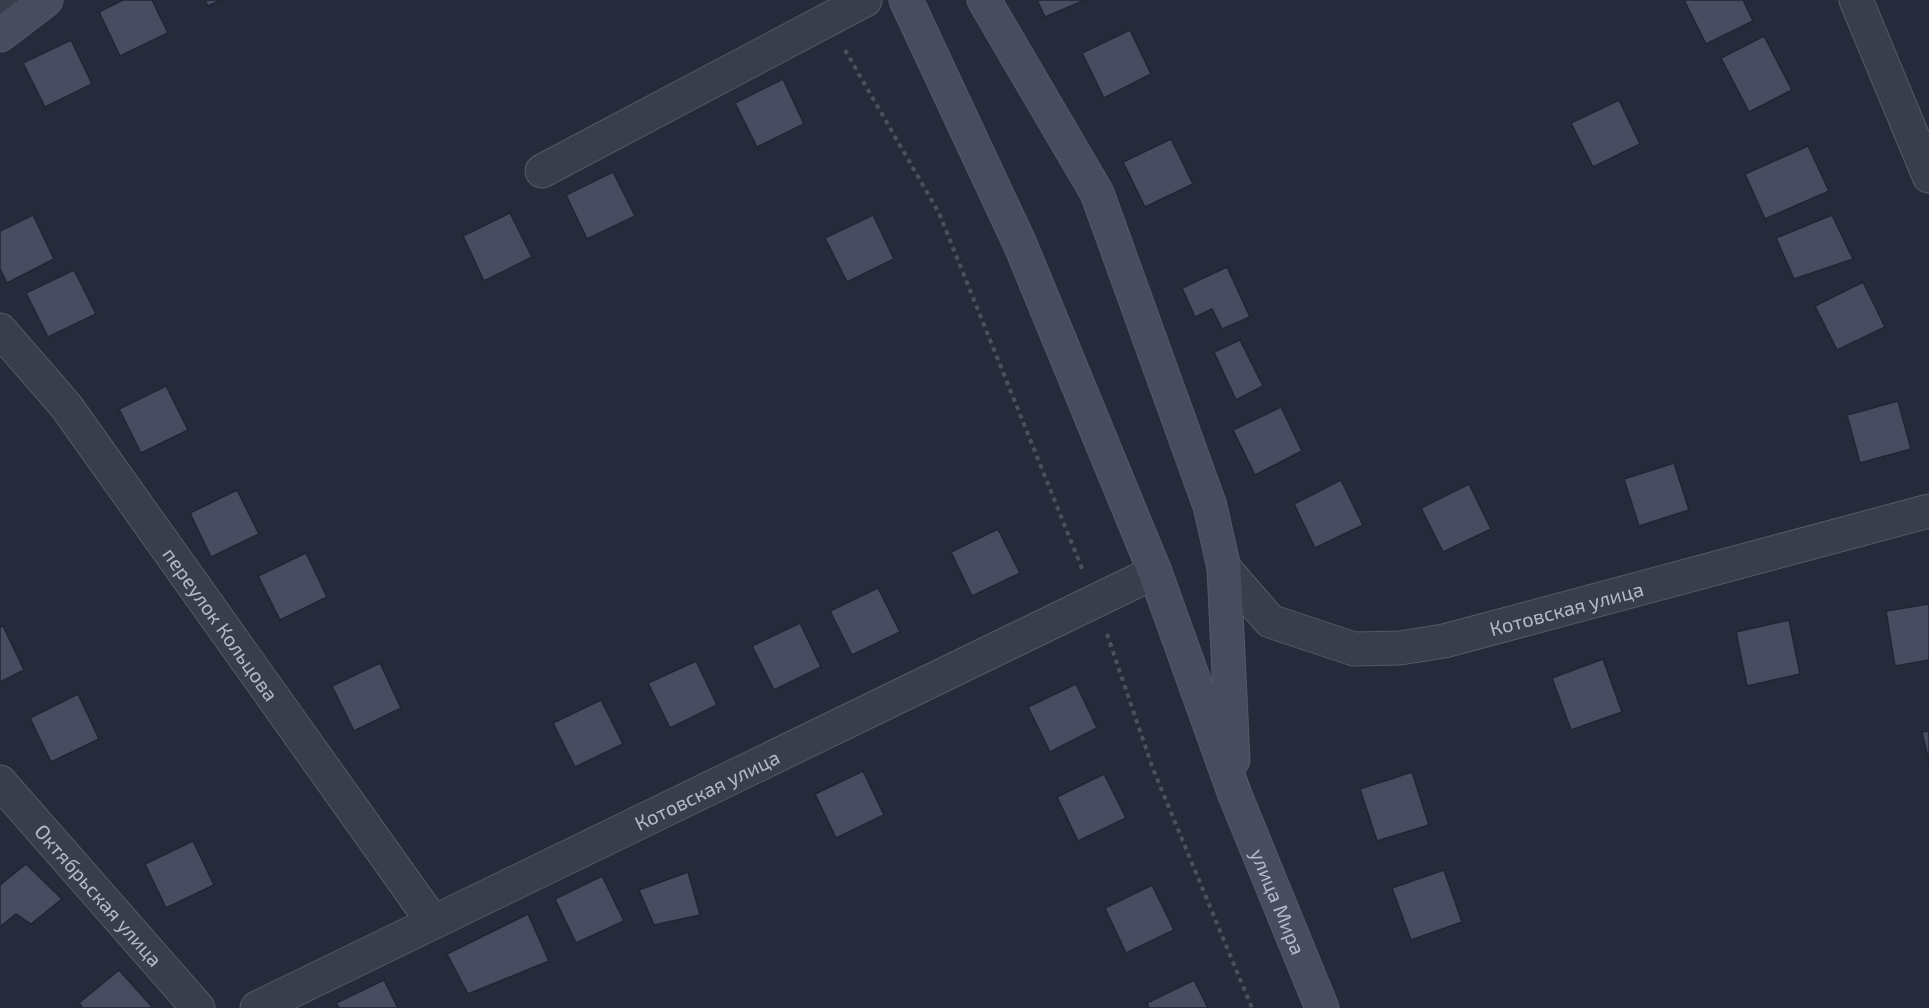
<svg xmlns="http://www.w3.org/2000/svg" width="1929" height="1008" viewBox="0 0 1929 1008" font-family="'Exo 2',sans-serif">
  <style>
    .building { fill: #474c60; stroke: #212533; stroke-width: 1.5 }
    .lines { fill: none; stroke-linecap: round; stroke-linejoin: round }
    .minor-casing { stroke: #555967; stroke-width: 35 }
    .tertiary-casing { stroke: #555967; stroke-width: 35 }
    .secondary-casing { stroke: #555967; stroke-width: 35 }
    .path { stroke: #46545a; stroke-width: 4; stroke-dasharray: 4.5 4.5; stroke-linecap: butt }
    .minor { stroke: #3a3e4c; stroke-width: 33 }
    .tertiary { stroke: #3a3e4c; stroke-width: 33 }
    .secondary { stroke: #484c5f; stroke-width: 33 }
    .labels { text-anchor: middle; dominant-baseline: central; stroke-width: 6; stroke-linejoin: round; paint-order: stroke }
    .street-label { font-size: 20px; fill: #b5b9c8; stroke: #1f2331 }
  </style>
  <rect width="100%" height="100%" fill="#262b3c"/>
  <g class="building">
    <polygon points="123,0 152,0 168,33 120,56 99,12"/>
    <polygon points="205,0 221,0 208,6"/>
    <polygon points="1037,0 1085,0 1045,17"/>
    <polygon points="1684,0 1743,0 1753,21 1706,44"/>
    <polygon points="1130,30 1151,74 1104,98 1082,53"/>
    <polygon points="1764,36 1792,90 1749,112 1721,58"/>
    <polygon points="71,40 92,84 45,107 23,63"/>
    <polygon points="783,79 804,124 757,147 735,103"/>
    <polygon points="1619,100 1640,144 1593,167 1571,123"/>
    <polygon points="1171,139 1193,184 1145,207 1123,162"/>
    <polygon points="1808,146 1829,191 1765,219 1745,174"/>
    <polygon points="613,172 635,216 587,239 566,195"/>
    <polygon points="510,213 532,257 484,281 463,236"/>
    <polygon points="33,215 54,259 7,283 0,269 0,231"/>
    <polygon points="873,215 894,259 847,282 825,238"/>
    <polygon points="1832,215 1853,259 1794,279 1776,238"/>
    <polygon points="1227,267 1250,317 1222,329 1212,309 1195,317 1182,288"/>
    <polygon points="74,270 96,314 48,337 26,293"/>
    <polygon points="1863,282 1885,327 1837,350 1815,306"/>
    <polygon points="1240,340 1263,386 1236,400 1214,352"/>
    <polygon points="166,386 188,430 141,453 119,409"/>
    <polygon points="1898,401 1911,449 1860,463 1847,415"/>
    <polygon points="1281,407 1302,451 1255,475 1233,430"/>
    <polygon points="1674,463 1689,510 1639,526 1624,479"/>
    <polygon points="1341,480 1363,525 1315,548 1294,504"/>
    <polygon points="1469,484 1491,529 1443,552 1421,508"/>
    <polygon points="237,490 259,534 211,557 190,513"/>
    <polygon points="998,529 1020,573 972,596 951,552"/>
    <polygon points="306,553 327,597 280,620 258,576"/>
    <polygon points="878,588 900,632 852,655 830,611"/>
    <polygon points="1929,604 1929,660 1895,666 1886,611"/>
    <polygon points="1789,620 1800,674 1747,686 1736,632"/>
    <polygon points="800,623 821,667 774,690 752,646"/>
    <polygon points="3,626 24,670 0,682 0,627"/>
    <polygon points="1603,659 1622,712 1571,730 1552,678"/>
    <polygon points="696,661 717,705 670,728 648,683"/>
    <polygon points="380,663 401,708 354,731 332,686"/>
    <polygon points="1076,684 1097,728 1050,752 1028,707"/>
    <polygon points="78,694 99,739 51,762 30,718"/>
    <polygon points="601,700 623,744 575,767 553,723"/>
    <polygon points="1929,731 1929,762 1922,732"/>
    <polygon points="863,771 884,815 836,838 815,794"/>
    <polygon points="1412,772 1429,825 1377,841 1360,789"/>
    <polygon points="1104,774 1126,818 1078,841 1057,797"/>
    <polygon points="193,841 214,885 166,908 145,864"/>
    <polygon points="26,864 62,899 31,924 16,914 0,927 0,885"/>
    <polygon points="1444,870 1462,922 1411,940 1392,888"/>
    <polygon points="688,872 700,915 654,925 639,890"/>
    <polygon points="602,876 624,921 576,943 555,899"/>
    <polygon points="1152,885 1174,930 1126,953 1105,908"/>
    <polygon points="528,914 549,961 468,994 447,954"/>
    <polygon points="119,970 153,1008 83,1008 79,1003"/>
    <polygon points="384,980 398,1008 339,1008 336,1003"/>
    <polygon points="1194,980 1208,1008 1149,1008 1147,1003"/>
  </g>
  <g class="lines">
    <g class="minor-casing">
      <g id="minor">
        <polyline points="1,0 19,21"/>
        <polyline points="1856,0 1929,176"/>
        <polyline points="542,171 865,0"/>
        <path id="s1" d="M0 330 66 406 433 922"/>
        <path id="s2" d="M0 782 198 1008"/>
        <path id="s3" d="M257 1008 1155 572"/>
      </g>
    </g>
    <g class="tertiary-casing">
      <g id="tertiary">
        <path id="s4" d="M1224 568 1270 621 1354 649 1400 648 1444 641 1929 511"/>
      </g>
    </g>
    <g class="secondary-casing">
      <g id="secondary">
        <path id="s5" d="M906 0 1020 244 1155 572 1235 795 1322 1008"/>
        <polyline points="984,0 1097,193 1210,506 1224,568 1233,760"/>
        <polyline points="0,35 46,0"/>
      </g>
    </g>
    <g class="path">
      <polyline points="845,50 939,213 1083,571"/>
      <polyline points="1107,634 1153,769 1252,1008"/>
    </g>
    <use href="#minor" class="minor"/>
    <use href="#tertiary" class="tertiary"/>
    <use href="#secondary" class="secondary"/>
  </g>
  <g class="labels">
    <g class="street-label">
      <text stroke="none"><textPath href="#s4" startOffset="376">Котовская улица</textPath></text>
      <text stroke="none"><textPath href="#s1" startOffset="368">переулок Кольцова</textPath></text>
      <text stroke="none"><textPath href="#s3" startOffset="500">Котовская улица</textPath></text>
      <text stroke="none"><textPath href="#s2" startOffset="150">Октябрьская улица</textPath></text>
      <text stroke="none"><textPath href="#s5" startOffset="976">улица Мира</textPath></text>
    </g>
  </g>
</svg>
